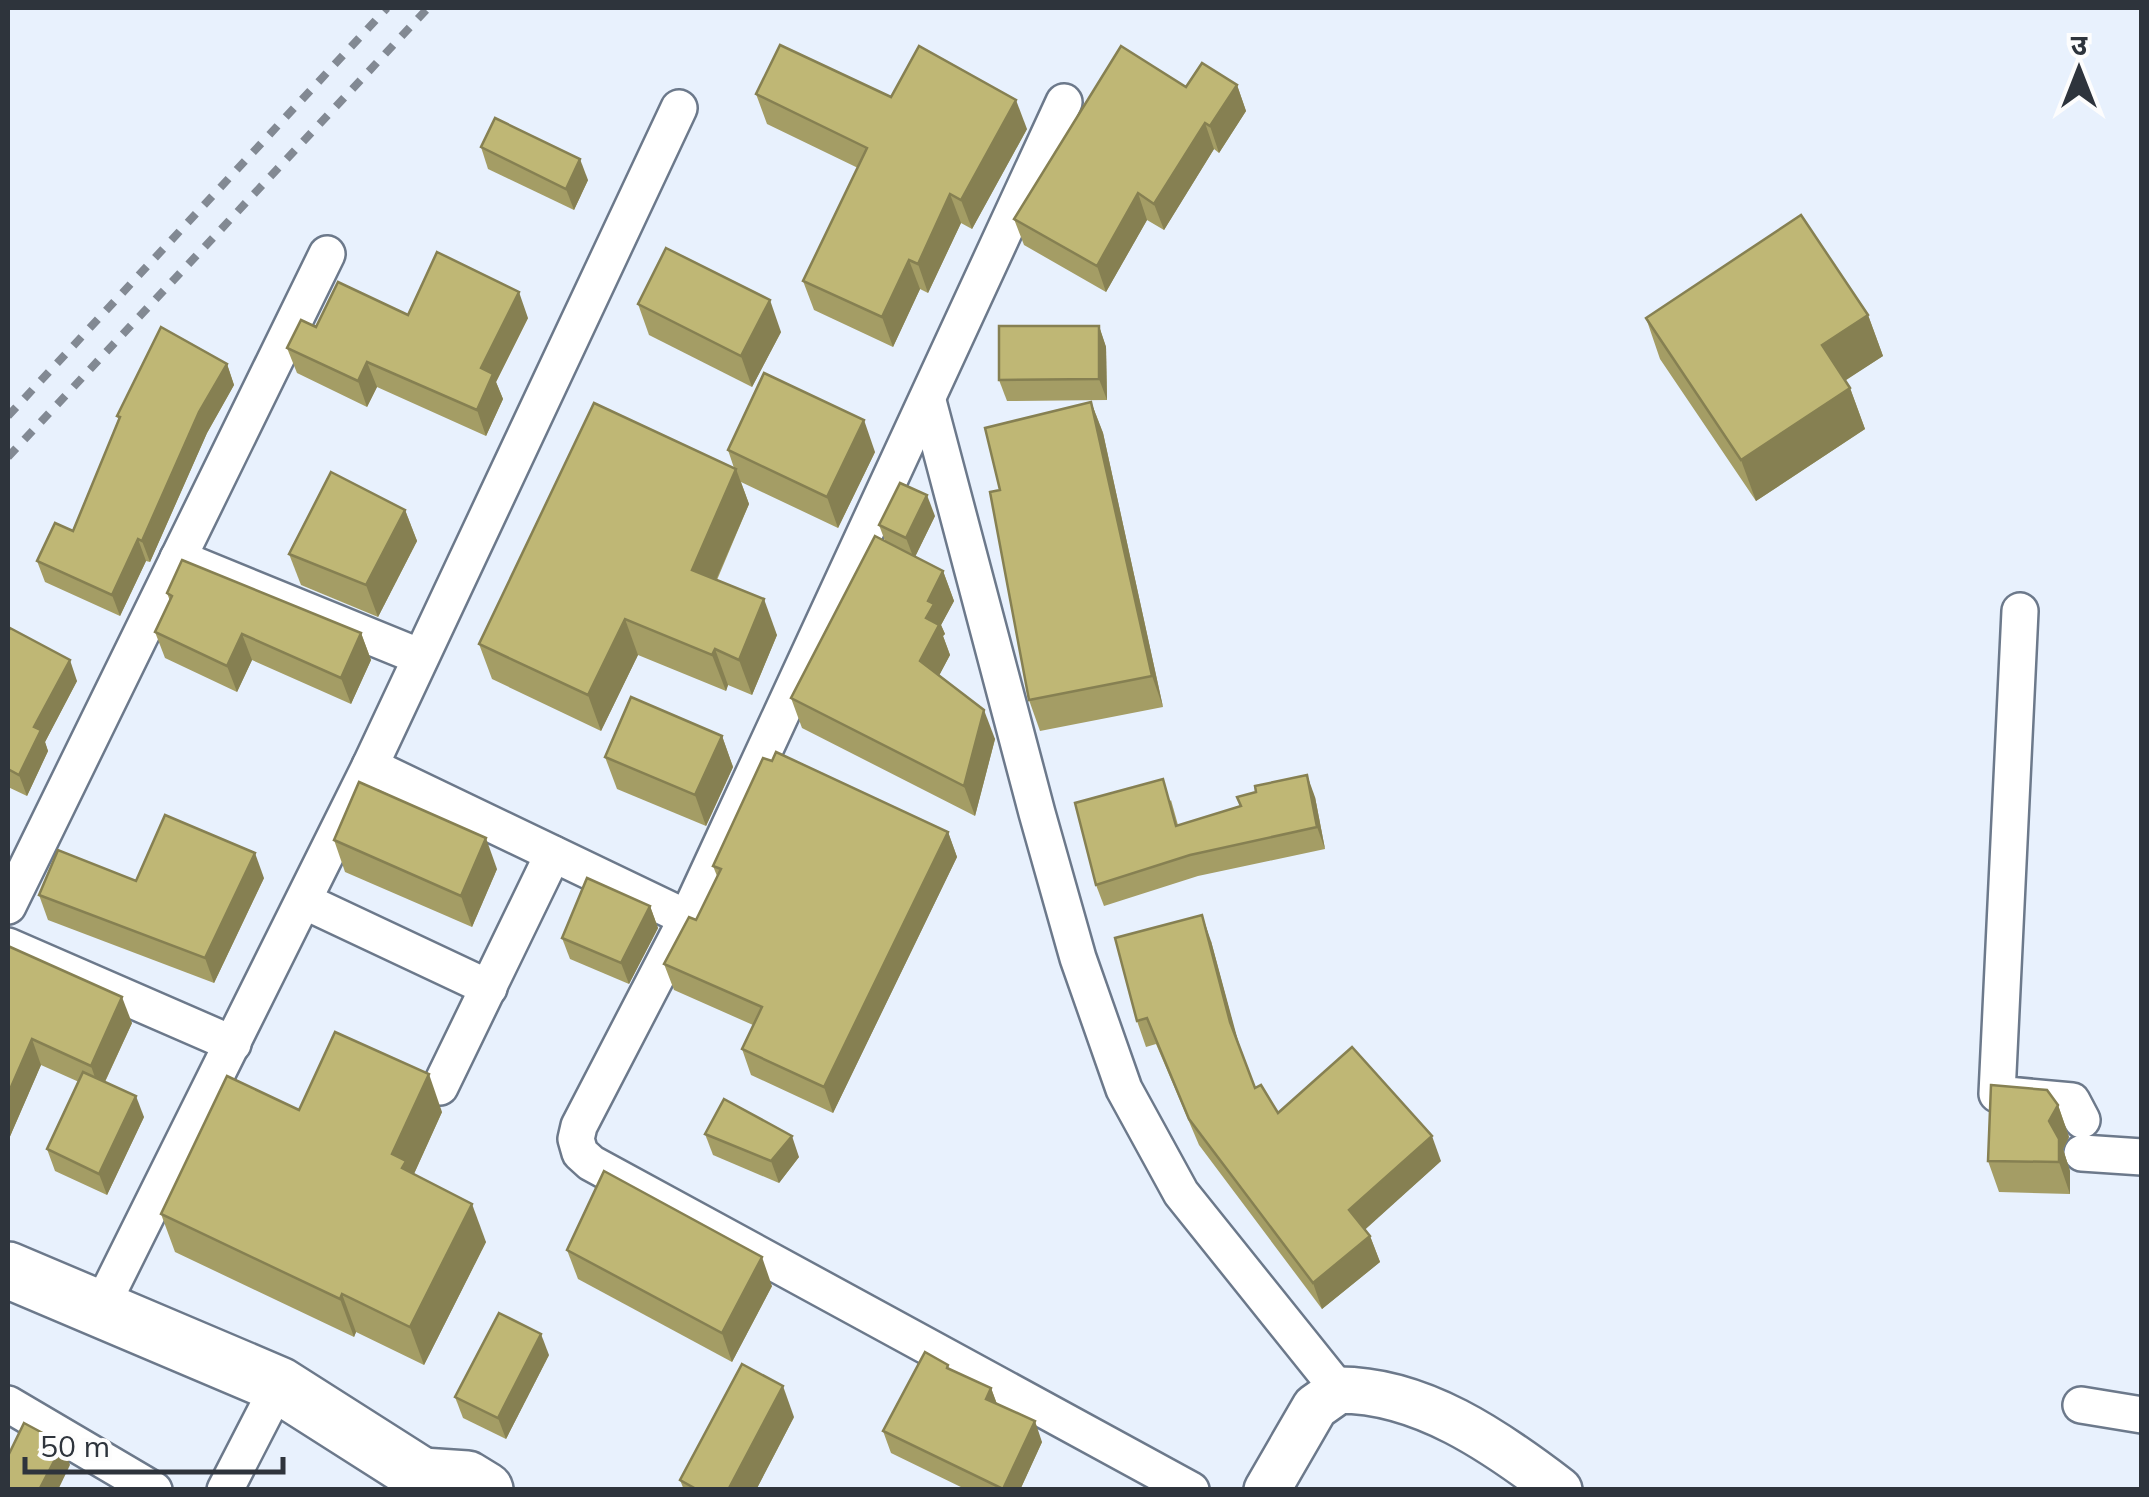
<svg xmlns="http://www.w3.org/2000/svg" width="2149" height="1497" viewBox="0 0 2149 1497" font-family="Mulish,'Noto Sans Devanagari',sans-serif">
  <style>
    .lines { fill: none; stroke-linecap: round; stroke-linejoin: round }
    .minor-casing { stroke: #6c798b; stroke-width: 40 }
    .tertiary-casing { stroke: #6c798b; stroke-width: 50 }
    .primary-casing { stroke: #6c798b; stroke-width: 60 }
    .minor { stroke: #fff; stroke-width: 35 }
    .tertiary { stroke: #fff; stroke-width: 45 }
    .primary { stroke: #fff; stroke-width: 55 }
    .rail { stroke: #828993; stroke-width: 8; stroke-dasharray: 12 12; stroke-linecap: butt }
    .wall { fill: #a49d65 }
    .shaded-wall { fill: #868052 }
    .building { fill: #bfb775; stroke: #868052; stroke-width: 2.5 }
  </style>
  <rect width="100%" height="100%" fill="#e8f1fd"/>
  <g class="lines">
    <g class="minor-casing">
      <g id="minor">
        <polyline points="1064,102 687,918 579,1126 576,1139 580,1153 591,1163 1191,1490"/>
        <polyline points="928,401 1037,813 1078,958 1124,1089 1181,1193 1339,1390"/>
        <polyline points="178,558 418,656"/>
        <polyline points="2020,611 1997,1094 2072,1101 2082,1120"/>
        <polyline points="370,766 687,918"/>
        <polyline points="304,901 489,988"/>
        <polyline points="8,906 327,254"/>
        <polyline points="8,946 233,1044"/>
        <polyline points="440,1087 553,854"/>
        <polyline points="2082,1153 2142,1157"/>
        <polyline points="100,1309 370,766 679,108"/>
        <polyline points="8,1404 154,1490"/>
        <polyline points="2081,1405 2142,1415"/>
        <polyline points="225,1490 279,1385"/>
      </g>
    </g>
    <g class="tertiary-casing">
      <path id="tertiary" d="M1267 1490 1315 1407 1339 1390C1421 1390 1495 1441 1559 1490"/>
    </g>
    <g class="primary-casing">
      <g id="primary">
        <polyline points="8,1270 279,1385 422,1476 431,1490"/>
        <polyline points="422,1476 467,1479 485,1490"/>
      </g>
    </g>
    <use href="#minor" class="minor"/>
    <use href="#tertiary" class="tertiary"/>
    <use href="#primary" class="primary"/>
    <g class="rail">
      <polyline points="8,416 387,8"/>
      <polyline points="8,457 428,8"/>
    </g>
  </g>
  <g class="wall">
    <polygon points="1237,85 1246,111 1219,153 1214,149 1164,230 1147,220 1106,292 1024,245 1014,219 1186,87"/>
    <polygon points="756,94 891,97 1027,129 972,229 961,223 928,293 920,289 893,347 814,310 803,281 858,168 767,124"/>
    <polygon points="481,147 588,180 574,210 488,169"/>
    <polygon points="638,304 781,332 752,387 649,335"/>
    <polygon points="408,315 528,318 496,382 503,399 486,436 377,387 367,407 297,373 287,348 316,327"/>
    <polygon points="1868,315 1883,356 1845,380 1850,388 1865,429 1756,501 1660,359 1646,318"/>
    <polygon points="1099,326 1106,347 1107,400 1007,401 999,380"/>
    <polygon points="227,364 234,385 207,433 150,562 146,561 120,616 45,582 37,561 73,531 119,421 117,416"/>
    <polygon points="1091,402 1103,433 1163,707 1040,731 1029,700 1000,490"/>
    <polygon points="728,450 875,452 838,528 741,482 749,504 717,580 777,635 752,695 728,685 726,691 638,655 601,731 492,679 479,644 734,468"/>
    <polygon points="405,510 417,541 378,617 301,585 289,554"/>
    <polygon points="935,516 915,557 943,571 954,601 941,625 945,634 943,636 950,655 939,675 995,739 975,816 802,728 791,698 885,541 879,525"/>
    <polygon points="167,593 361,633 371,660 351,704 252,660 237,692 165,658 155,632 170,601"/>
    <polygon points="8,632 77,681 45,742 48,751 27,796 8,787"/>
    <polygon points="722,736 733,767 706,826 617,789 605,757"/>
    <polygon points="1315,797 1325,849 1198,876 1104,906 1096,885 1171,800 1178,825"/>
    <polygon points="948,832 957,857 833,1113 751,1075 742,1049 753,1025 674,990 664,964 696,920 717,876 713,866"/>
    <polygon points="334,840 497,869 472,927 345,872"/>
    <polygon points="264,878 214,983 48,920 39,895 136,881"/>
    <polygon points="650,906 658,928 629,984 570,959 562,938"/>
    <polygon points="1211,941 1238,1043 1255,1088 1278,1113 1441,1161 1365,1229 1370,1236 1380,1262 1322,1309 1199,1145 1156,1044 1146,1047 1137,1021"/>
    <polygon points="8,946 132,1023 105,1082 144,1117 107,1195 55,1171 47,1149 79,1082 41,1065 8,1141"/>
    <polygon points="2058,1105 2069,1137 2063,1149 2070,1171 2070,1194 1999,1192 1988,1161"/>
    <polygon points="299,1110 442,1112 414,1174 486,1242 424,1365 356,1332 354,1337 175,1252 161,1214"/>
    <polygon points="705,1134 799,1157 779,1183 713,1155"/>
    <polygon points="567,1250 772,1286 732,1362 578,1279"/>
    <polygon points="549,1355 506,1439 463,1418 455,1397"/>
    <polygon points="950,1370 991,1388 997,1404 1042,1442 1020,1490 967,1490 891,1453 883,1431"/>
    <polygon points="794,1417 756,1490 684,1490 680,1480"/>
  </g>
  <g class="shaded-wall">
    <polygon points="1237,85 1246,111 1219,153 1210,126"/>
    <polygon points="1016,100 1027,129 972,229 961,200"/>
    <polygon points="1205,123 1214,149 1164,230 1154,204"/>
    <polygon points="580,159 588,180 574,210 566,189"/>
    <polygon points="1138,193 1147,220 1106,292 1097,266"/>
    <polygon points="950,194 961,223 928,293 918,264"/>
    <polygon points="909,260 920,289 893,347 882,317"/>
    <polygon points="519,292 528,318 496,382 503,399 486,436 477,410 481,368"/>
    <polygon points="770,300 781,332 752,387 741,356"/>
    <polygon points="1868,315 1883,356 1837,386 1822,345"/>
    <polygon points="1099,326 1106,347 1107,400 1099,379"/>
    <polygon points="367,362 377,387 367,407 358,381"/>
    <polygon points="227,364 234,385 207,433 150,562 142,541 199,412"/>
    <polygon points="1850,388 1865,429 1756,501 1741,460"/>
    <polygon points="1091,402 1103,433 1163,707 1152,676"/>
    <polygon points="864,420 875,452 838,528 827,497"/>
    <polygon points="736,469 749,504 705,605 692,570"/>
    <polygon points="927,495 935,516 914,559 906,538"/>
    <polygon points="405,510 417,541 378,617 366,585"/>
    <polygon points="138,539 146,561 120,616 112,595"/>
    <polygon points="943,571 954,601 941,625 945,634 943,636 950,655 931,691 920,661 928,601"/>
    <polygon points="764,599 777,635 752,695 739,660"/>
    <polygon points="625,619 638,655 601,731 588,695"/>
    <polygon points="361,633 371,660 351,704 341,678"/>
    <polygon points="242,634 252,660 237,692 227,666"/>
    <polygon points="715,649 728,685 726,691 712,655"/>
    <polygon points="70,660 77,681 45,742 48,751 27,796 19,775 34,727"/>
    <polygon points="984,710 995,739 975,816 964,786"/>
    <polygon points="722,736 733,767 706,826 695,795"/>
    <polygon points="1307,775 1315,797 1325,849 1317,827"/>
    <polygon points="948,832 957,857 833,1113 824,1087"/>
    <polygon points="486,838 497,869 472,927 461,896"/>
    <polygon points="255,853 264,878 214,983 205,958"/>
    <polygon points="650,906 658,928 629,984 621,963"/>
    <polygon points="1202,915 1211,941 1240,1048 1230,1022"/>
    <polygon points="122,997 132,1023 100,1092 91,1066"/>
    <polygon points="32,1039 41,1065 8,1141 8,1094"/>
    <polygon points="429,1074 442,1112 412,1178 392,1154"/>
    <polygon points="136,1096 144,1117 107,1195 99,1174"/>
    <polygon points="2058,1105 2069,1137 2063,1149 2070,1171 2070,1194 2059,1162 2049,1121"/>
    <polygon points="792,1136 799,1157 779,1183 771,1161"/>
    <polygon points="1432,1136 1441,1161 1358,1236 1349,1210"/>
    <polygon points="472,1204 486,1242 424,1365 410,1327"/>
    <polygon points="1370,1236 1380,1262 1322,1309 1313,1283"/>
    <polygon points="762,1257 772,1286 732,1362 722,1333"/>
    <polygon points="342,1294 356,1332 354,1337 340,1299"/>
    <polygon points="541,1334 549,1355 506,1439 498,1418"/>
    <polygon points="783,1386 794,1417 756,1490 728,1490"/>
    <polygon points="991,1388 999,1410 986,1399"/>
    <polygon points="1035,1421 1042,1442 1020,1490 1003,1490"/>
    <polygon points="63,1444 70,1465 58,1490 39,1490"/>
  </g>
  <g class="building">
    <polygon points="780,45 891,97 919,46 1016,100 961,200 950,194 918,264 909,260 882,317 803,281 867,148 756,94"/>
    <polygon points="1121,46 1186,87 1202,63 1237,85 1210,126 1205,123 1154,204 1138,193 1097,266 1014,219"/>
    <polygon points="495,118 580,159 566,189 481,147"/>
    <polygon points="1801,215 1868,315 1822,345 1850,388 1741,460 1646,318"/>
    <polygon points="666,248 770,300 741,356 638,304"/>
    <polygon points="437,252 519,292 481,368 493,374 477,410 367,362 358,381 287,348 301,320 316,327 338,282 408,315"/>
    <polygon points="999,326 1099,326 1099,379 999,380"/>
    <polygon points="161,327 227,364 199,412 142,541 138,539 112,595 37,561 55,523 73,531 120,417 117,416"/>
    <polygon points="764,373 864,420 827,497 728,450"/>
    <polygon points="1091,402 1152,676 1029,700 990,492 1000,490 985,428"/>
    <polygon points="594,403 736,469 692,570 764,599 739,660 715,649 712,655 625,619 588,695 479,644"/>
    <polygon points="331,472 405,510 366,585 289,554"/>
    <polygon points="900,483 927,495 906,538 879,525"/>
    <polygon points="875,536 943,571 928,601 934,604 926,618 939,625 920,661 984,710 964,786 791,698"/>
    <polygon points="182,560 361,633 341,678 242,634 227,666 155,632 172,596 167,593"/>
    <polygon points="10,628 70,660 34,727 41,730 19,775 8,769 8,632"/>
    <polygon points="631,697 722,736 695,795 605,757"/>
    <polygon points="776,752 948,832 824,1087 742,1049 762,1007 664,964 689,917 696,920 721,869 713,866 763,758 772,761"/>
    <polygon points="1307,775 1317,827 1190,855 1096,885 1075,803 1163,779 1176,826 1241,806 1237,797 1256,792 1255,786"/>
    <polygon points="359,782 486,838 461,896 334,840"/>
    <polygon points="165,815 255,853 205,958 39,895 58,850 136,881"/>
    <polygon points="587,878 650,906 621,963 562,938"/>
    <polygon points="1202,915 1230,1022 1255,1088 1261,1085 1278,1113 1352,1047 1432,1136 1349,1210 1370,1236 1313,1283 1189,1119 1147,1018 1137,1021 1115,938"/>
    <polygon points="8,946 122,997 91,1066 32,1039 8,1094"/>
    <polygon points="335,1032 429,1074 392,1154 406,1161 402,1168 472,1204 410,1327 342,1294 340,1299 161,1214 227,1076 299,1110"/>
    <polygon points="83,1072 136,1096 99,1174 47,1149"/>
    <polygon points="1991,1085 2047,1090 2058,1105 2049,1121 2059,1139 2059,1162 1988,1161"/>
    <polygon points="724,1099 792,1136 771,1161 705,1134"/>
    <polygon points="604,1171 762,1257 722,1333 567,1250"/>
    <polygon points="499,1313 541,1334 498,1418 455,1397"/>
    <polygon points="925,1352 948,1365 947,1368 991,1388 986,1399 1035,1421 1003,1489 883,1431"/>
    <polygon points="742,1364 783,1386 728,1490 698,1490 680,1480"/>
    <polygon points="24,1423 63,1444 39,1490 8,1490 8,1456"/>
  </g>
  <rect width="2149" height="1497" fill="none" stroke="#2e343c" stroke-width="20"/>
  <g transform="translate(2079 70)" stroke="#fdfdfd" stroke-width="8" paint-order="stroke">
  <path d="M0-8L18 38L0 25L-18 38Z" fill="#2e343c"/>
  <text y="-15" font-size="28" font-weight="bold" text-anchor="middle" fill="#2e343c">उ</text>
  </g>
  <path d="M25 1457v15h258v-15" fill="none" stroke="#2e343c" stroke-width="5"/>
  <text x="40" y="1457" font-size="30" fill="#2e343c" stroke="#fdfdfd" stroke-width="8" paint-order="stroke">50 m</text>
</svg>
